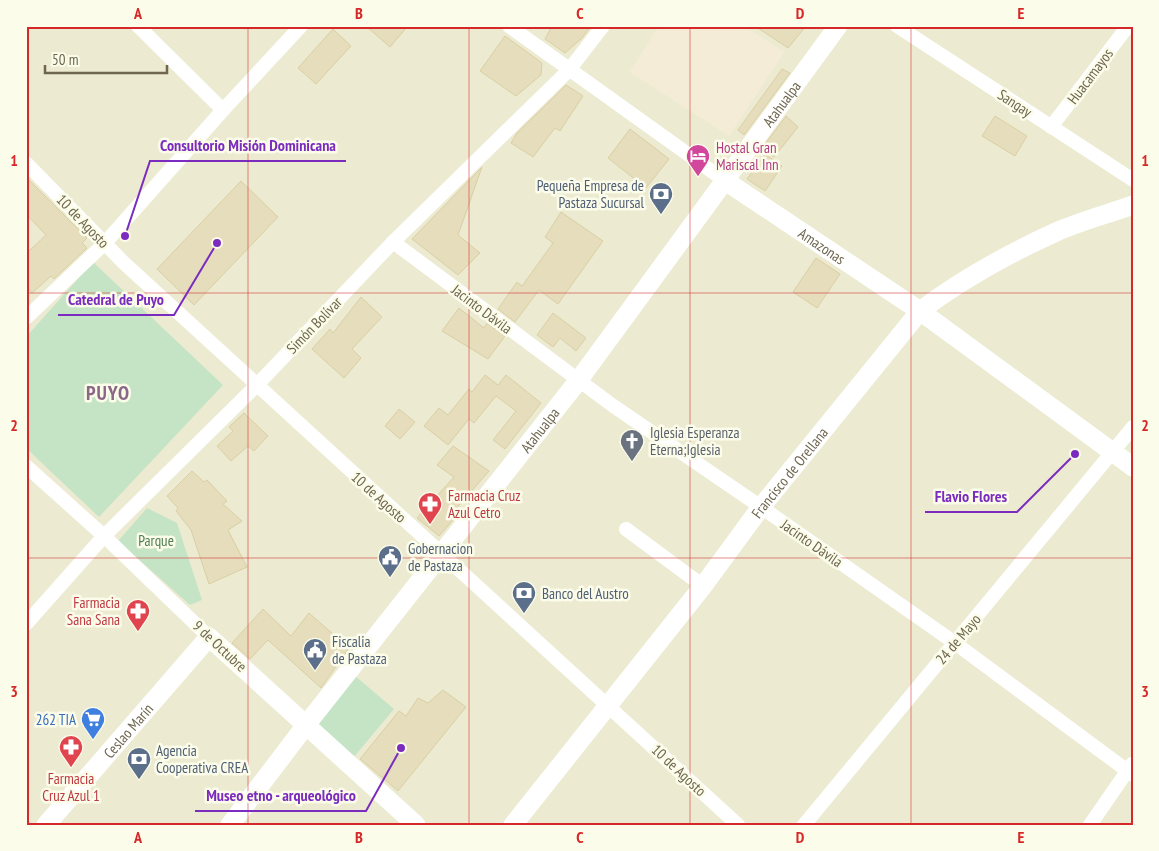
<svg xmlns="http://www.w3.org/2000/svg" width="1159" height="851" viewBox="0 0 1159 851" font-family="'PT Sans Narrow',sans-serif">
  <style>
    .residential { fill: #ecebd2 }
    .commercial { fill: #f4ecd7 }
    .green { fill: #c5e4c5 }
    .building { fill: #e5ddbb; stroke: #dacfa3 }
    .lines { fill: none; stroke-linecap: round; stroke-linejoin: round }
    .street { stroke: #fff; stroke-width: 14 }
    .secondary { stroke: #fff; stroke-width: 19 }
    .grid { fill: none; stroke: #d62828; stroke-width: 1; stroke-opacity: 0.55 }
    .labels { text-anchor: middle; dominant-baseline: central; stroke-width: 5; stroke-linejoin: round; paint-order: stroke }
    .street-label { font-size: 15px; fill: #6e664e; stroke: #fcfcea }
    .hotel-label { font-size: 15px; fill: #b23c85; stroke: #fcfcea; text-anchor: start }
    .service-label { font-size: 15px; fill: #4e5e75; stroke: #fcfcea; text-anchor: start }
    .worship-label { font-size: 15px; fill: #5b616d; stroke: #fcfcea; text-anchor: start }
    .health-label { font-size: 15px; fill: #be3a42; stroke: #fcfcea; text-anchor: start }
    .park-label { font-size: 15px; fill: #4e7d53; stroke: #fcfcea }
    .shop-label { font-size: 15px; fill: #366cbe; stroke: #fcfcea; text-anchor: end }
    .district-label { font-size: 20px; font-weight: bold; letter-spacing: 1px; fill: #8a6687; stroke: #fcfcea }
    .leader { fill: none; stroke: #7b2cbf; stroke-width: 2 }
    .callout-dot { fill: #7b2cbf; stroke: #fcfcea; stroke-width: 2 }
    .callout-label { font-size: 16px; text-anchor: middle; font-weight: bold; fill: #7b2cbf; stroke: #fcfcea; stroke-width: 5; stroke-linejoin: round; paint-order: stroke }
    .neatline { fill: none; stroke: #d62828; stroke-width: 2 }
    .grid-label { font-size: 16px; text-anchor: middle; font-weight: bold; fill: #d62828 }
  </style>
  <rect width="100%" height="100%" fill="#f8f9e5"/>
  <rect class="residential" x="26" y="26" width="1107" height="799"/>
  <polygon class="commercial" points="659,26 744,26 784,52 729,136 630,72"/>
  <g class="green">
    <polygon points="93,262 223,385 99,517 26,448 26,337"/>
    <polygon points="147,508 177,523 202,600 190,605 118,541"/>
    <polygon points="354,675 394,709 353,758 313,724"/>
  </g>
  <g class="building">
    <polygon points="366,26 408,26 390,47"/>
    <polygon points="552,26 591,26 582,38 565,53 545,39"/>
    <polygon points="755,26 806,26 788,48"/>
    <polygon points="333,29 351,46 316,84 298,68"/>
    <polygon points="505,36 542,63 541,75 516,96 480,71"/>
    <polygon points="782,69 790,73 744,135 738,130"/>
    <polygon points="566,85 583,96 560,131 555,128 533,157 511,143 517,133"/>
    <polygon points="786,116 798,127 774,157 762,148"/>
    <polygon points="995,116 1027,136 1015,156 982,136"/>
    <polygon points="630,129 669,159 646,188 608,158"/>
    <polygon points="765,154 782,166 765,191 747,179"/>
    <polygon points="482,167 458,235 480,253 458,275 412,239"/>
    <polygon points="26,177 87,238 82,243 87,248 54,279 51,276 32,293 26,285 26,250 30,250 46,235 26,214"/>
    <polygon points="241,181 278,217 194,305 157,269"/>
    <polygon points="561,212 603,241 558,304 539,290 515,322 498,309 517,282 522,286 553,243 545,237"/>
    <polygon points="816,258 840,274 817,308 793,292"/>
    <polygon points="361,297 382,317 352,349 361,358 344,378 312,349 330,329 333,333"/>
    <polygon points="459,308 484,328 487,323 505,336 488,359 442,331"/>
    <polygon points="553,313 586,338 576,351 560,338 553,347 537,335"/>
    <polygon points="485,375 498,385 506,375 541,403 505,449 493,440 516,411 496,396 474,423 469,419 448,445 424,426 439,408 448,415 469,389 472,392"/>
    <polygon points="399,409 415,422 400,439 385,426"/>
    <polygon points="244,413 268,436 254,451 248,446 231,461 217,446 233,431 229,427"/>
    <polygon points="453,446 489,471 449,517 453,520 439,536 417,518 454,477 437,465"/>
    <polygon points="192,471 204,482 207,480 227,501 223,504 242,521 228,530 247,567 209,584 191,530 176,511 178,508 167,496"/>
    <polygon points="263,609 291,636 309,613 349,648 321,688 268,640 250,659 232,643"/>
    <polygon points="443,690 466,707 398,791 360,759 399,711 406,716 418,698 428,703"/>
  </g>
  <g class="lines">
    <g class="street">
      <polyline points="138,26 223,110"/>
      <polyline points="509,26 724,180"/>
      <polyline points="897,26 1133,180"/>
      <polyline points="1051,127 1128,26"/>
      <polyline points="26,163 124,263 738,825"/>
      <polyline points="393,242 612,405 761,507 955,643 1133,775"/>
      <polyline points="26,318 105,243 223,110 301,26"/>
      <polyline points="26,466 104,536 209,637"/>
      <polyline points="626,529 703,586"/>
      <polyline points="26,624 104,536 257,385 393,242 569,70 603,26"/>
      <polyline points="804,825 1133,427"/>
      <polyline points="1090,825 1132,764"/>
    </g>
    <g class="secondary">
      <path id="s1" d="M724 180 920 311 1133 467"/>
      <path id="s2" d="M46 825 209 637 416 825"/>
      <path id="s3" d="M230 825 306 725 578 381 838 26"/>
      <path id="s4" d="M513 825 703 586 761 507 920 311C962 279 1008 254 1056 232 1081 221 1108 214 1133 205"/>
    </g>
  </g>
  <path class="grid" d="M248 26V825M469 26V825M690 26V825M911 26V825M26 293H1133M26 558H1133"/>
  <defs>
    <g id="hotel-pin" transform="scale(1.25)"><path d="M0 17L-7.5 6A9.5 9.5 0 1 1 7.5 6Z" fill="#d1479c" stroke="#fcfcea"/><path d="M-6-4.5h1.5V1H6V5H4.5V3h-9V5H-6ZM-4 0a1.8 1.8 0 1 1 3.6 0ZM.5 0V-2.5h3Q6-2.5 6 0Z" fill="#fff"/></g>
    <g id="bank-pin" transform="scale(1.25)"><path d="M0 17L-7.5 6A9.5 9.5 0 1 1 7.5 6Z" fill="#5c6f8a" stroke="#fcfcea"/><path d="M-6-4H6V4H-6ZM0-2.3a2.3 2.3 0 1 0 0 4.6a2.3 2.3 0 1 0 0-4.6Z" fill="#fff"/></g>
    <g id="church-pin" transform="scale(1.25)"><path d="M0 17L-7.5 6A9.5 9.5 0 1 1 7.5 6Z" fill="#6b7280" stroke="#fcfcea"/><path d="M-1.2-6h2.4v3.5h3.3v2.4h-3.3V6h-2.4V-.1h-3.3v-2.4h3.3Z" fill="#fff"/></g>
    <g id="pharmacy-pin" transform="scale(1.25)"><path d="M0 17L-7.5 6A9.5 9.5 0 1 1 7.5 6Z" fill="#e0444e" stroke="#fcfcea"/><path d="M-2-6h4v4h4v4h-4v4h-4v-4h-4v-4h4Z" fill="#fff"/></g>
    <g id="civic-pin" transform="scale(1.25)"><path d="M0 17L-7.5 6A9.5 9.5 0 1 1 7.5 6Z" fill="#5c6f8a" stroke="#fcfcea"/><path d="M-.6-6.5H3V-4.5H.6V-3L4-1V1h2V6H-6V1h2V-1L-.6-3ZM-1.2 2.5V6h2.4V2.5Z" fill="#fff"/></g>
    <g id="supermarket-pin" transform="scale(1.25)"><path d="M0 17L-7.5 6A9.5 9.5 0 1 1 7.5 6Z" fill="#3f7fe0" stroke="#fcfcea"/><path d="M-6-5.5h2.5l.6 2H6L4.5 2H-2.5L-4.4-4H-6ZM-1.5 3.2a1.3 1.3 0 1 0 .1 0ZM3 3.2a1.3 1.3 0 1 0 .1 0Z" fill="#fff"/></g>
  </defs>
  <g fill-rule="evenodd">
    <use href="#hotel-pin" x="698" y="156"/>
    <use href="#bank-pin" x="661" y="194"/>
    <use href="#church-pin" x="632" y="441"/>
    <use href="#pharmacy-pin" x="430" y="504"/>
    <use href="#civic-pin" x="390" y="557"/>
    <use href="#bank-pin" x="524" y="593"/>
    <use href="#pharmacy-pin" x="138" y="611"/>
    <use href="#civic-pin" x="315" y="650"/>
    <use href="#supermarket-pin" x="93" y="719"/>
    <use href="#pharmacy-pin" x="71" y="747"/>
    <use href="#bank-pin" x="139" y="759"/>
  </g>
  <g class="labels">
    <g class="street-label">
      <text transform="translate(1090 76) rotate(-53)">Huacamayos</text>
      <text transform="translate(1015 103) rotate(33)">Sangay</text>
      <text stroke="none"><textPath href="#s3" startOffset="908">Atahualpa</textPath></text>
      <text transform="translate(83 221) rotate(46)">10 de Agosto</text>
      <text stroke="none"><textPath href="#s1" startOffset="118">Amazonas</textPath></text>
      <text transform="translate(482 309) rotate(37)">Jacinto Dávila</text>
      <text transform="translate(314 325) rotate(-46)">Simón Bolívar</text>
      <text stroke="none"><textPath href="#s3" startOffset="502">Atahualpa</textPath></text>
      <text stroke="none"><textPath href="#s4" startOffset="448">Francisco de Orellana</textPath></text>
      <text transform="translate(379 497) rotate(42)">10 de Agosto</text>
      <text transform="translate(812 543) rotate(35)">Jacinto Dávila</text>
      <text transform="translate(958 639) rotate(-50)">24 de Mayo</text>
      <text transform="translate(220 646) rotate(43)">9 de Octubre</text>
      <text stroke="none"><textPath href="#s2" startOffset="125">Ceslao Marín</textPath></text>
      <text transform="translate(679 770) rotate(43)">10 de Agosto</text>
    </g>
    <g class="hotel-label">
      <text x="716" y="147">Hostal Gran<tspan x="716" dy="17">Mariscal Inn</tspan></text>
    </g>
    <g class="service-label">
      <text x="644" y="185" text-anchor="end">Pequeña Empresa de<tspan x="644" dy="17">Pastaza Sucursal</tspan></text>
      <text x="408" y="548">Gobernacion<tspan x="408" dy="17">de Pastaza</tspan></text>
      <text x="542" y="593">Banco del Austro</text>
      <text x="332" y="641">Fiscalia<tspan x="332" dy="17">de Pastaza</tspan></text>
      <text x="156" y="750">Agencia<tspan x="156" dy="17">Cooperativa CREA</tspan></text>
    </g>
    <g class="worship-label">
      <text x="650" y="432">Iglesia Esperanza<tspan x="650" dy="17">Eterna;Iglesia</tspan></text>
    </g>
    <g class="health-label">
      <text x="448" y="495">Farmacia Cruz<tspan x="448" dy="17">Azul Cetro</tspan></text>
      <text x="120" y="602" text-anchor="end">Farmacia<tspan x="120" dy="17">Sana Sana</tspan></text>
      <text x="71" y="778" text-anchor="middle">Farmacia<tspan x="71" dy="17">Cruz Azul 1</tspan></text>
    </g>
    <g class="park-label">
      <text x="156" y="540">Parque</text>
    </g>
    <g class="shop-label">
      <text x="76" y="719">262 TIA</text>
    </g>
    <g class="district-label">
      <text x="108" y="393">PUYO</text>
    </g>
  </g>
  <path class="leader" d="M125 236L150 161H346M217 243L174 315H58M1075 454L1017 512H925M401 748L366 811H195"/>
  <g class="callout-dot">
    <circle cx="125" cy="236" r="5"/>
    <circle cx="217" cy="243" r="5"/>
    <circle cx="1075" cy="454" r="5"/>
    <circle cx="401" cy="748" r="5"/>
  </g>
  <g class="callout-label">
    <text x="248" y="151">Consultorio Misión Dominicana</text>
    <text x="116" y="305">Catedral de Puyo</text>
    <text x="971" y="502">Flavio Flores</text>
    <text x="281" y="801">Museo etno - arqueológico</text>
  </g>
  <rect width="1159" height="851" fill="none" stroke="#fcfcea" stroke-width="55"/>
  <path d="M45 65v8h122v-8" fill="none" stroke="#6e664e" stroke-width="2.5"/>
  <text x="52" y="65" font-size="15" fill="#6e664e" stroke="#fcfcea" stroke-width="4" paint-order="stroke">50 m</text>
  <rect x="28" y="28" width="1104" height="796" class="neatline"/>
  <g class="grid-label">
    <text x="138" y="19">A</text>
    <text x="359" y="19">B</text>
    <text x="580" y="19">C</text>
    <text x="800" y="19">D</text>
    <text x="1021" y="19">E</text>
    <text x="14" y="166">1</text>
    <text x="1145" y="166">1</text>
    <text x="14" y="431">2</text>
    <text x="1145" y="431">2</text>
    <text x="14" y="697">3</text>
    <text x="1145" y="697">3</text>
    <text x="138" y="843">A</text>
    <text x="359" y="843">B</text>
    <text x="580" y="843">C</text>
    <text x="800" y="843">D</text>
    <text x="1021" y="843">E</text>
  </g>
</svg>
